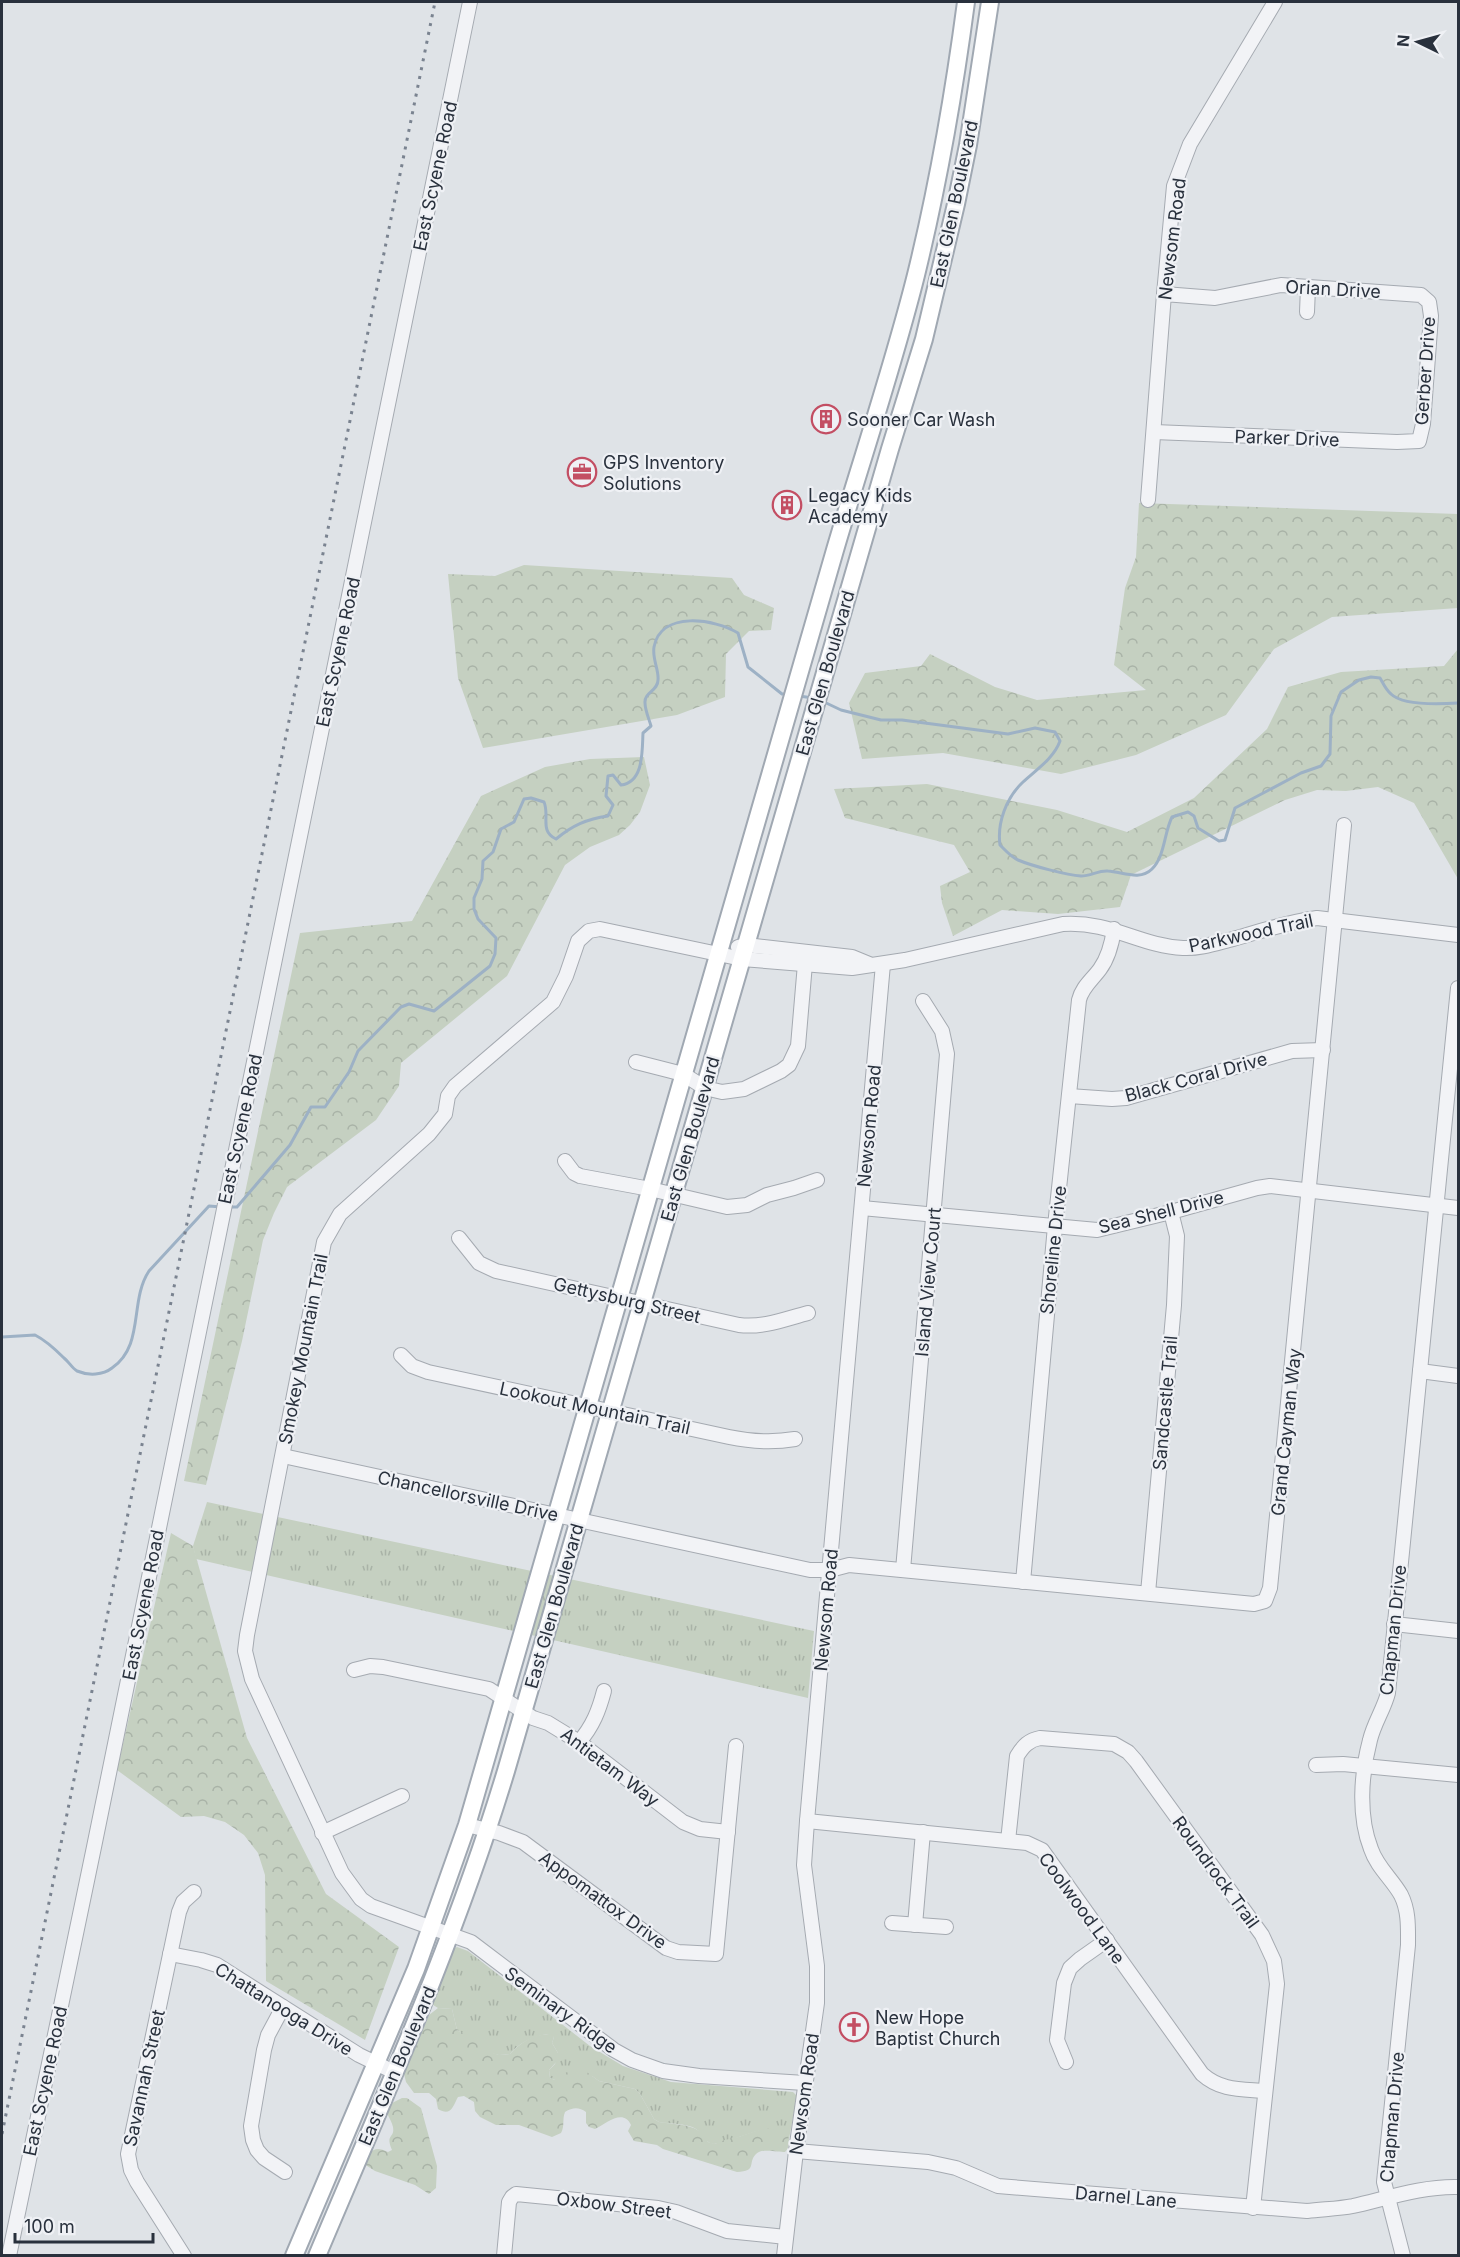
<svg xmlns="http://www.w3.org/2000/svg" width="1460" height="2257" viewBox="0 0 1460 2257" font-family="Inter,sans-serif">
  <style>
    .grass { fill: url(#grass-tufts) }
    .forest { fill: url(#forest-crowns) }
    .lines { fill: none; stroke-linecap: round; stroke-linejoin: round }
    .stream { stroke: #9db1c5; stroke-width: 3 }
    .minor-casing { stroke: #a5aab1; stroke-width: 16 }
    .major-casing { stroke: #a0a8b2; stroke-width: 20 }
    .minor { stroke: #f2f3f6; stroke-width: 14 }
    .major { stroke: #fff; stroke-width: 16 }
    .rail { stroke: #7a8390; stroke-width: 3; stroke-dasharray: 3 6; stroke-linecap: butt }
    .labels { text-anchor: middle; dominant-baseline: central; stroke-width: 4.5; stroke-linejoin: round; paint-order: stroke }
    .street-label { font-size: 18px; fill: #29313d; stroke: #eff1f5 }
    .poi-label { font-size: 18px; fill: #29313d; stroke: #eff1f5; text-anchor: start }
  </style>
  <defs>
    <pattern id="grass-tufts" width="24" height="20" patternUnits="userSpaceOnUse" patternTransform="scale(1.5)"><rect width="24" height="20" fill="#c5d0c1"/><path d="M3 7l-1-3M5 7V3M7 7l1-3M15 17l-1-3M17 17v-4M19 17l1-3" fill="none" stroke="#a9b3a7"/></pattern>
    <pattern id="forest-crowns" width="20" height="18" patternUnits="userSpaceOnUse" patternTransform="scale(1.5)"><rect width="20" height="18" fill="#c5d0c1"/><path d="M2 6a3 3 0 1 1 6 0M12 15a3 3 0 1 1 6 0" fill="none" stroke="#a9b3a7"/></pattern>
  </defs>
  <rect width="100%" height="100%" fill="#dfe3e7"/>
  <g class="grass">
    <polygon points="207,1502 814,1631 808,1698 196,1559 193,1546"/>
    <path d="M457 1947 468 1951 590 2046 623 2066 671 2082 793 2092 797 2096 789 2139C773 2115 735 2143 714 2144 706 2144 702 2133 696 2129 687 2123 669 2124 659 2122L654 2119 640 2094 635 2089 599 2081 592 2076 555 2080 550 2078 549 2070 555 2064 558 2053 552 2043 554 2037 547 2034C532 2037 520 2042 510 2054L499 2055 490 2053 457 2030 452 2009 438 2008 430 2003 451 1950Z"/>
  </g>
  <g class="forest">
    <polygon points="1139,503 1458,514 1458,608 1332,617 1274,649 1226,715 1136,755 1061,774 943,753 862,759 849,703 865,673 921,666 930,654 995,687 1037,700 1146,690 1114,665 1125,588 1136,557"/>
    <polygon points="524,565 732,578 744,595 774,608 771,630 749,631 726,654 725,697 677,715 483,748 458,678 448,574 495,576"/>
    <polygon points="1458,649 1458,879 1414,803 1378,787 1346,791 1317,790 1285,800 1131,875 1120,907 1058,914 1002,910 953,936 942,903 940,886 970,872 954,845 845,818 834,789 927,784 1057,810 1127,832 1194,798 1267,729 1288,687 1341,672 1444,666"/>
    <polygon points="644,757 650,785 640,812 630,825 619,835 590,847 565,865 507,976 401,1063 399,1086 376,1120 287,1187 274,1213 263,1240 242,1341 206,1485 184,1481 300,933 412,921 481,796 545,767 590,759"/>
    <polygon points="171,1533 193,1546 247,1738 326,1894 399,1947 365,2040 266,1981 265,1875 258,1853 244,1835 225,1822 204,1816 181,1817 117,1770"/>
    <path d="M438 2008 452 2009 457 2030C464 2035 473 2037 479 2042 493 2053 491 2056 510 2054 520 2042 536 2033 552 2034L554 2037 552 2043 558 2053 559 2059 549 2070 550 2078 555 2080C561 2071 573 2071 584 2070L599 2081 635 2089 640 2094 654 2119 659 2122C677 2125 700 2123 708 2142L715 2144C722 2140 730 2139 738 2137 752 2133 773 2121 787 2135 791 2140 789 2148 785 2152 778 2152 762 2148 756 2154 747 2163 758 2171 737 2172L663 2149 657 2145 634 2141 628 2131 631 2125C623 2108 606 2124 595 2129L589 2127 586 2123V2112C579 2107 573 2107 565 2112 562 2119 565 2126 561 2133L552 2137 519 2125H496L480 2117 475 2111 474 2102 464 2096 458 2097C453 2106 451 2117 438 2109L436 2099 429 2093H414L406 2082 404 2074 429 2015Z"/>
    <path d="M402 2098H407L421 2108 437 2166 436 2188 429 2194 415 2185 375 2171 364 2164C370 2151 374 2145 388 2152L392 2150C385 2133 395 2139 393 2127 392 2122 389 2118 387 2113L392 2103Z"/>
  </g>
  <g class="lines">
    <g class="stream">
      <polyline points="799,696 813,698"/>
      <path d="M822 701 841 710 881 720H902L1008 734 1035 728 1055 732 1060 741C1054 758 1036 770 1023 782 1006 798 997 823 1000 845 1006 851 1011 857 1018 860 1032 866 1067 875 1081 876 1091 876 1099 870 1108 871 1123 872 1140 881 1152 869 1165 856 1164 833 1172 817L1188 812 1194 816 1198 828 1219 841 1225 840 1235 808 1301 773 1321 766 1330 754 1331 716 1341 692 1359 680 1371 677 1380 678C1383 683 1386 690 1391 694 1403 706 1442 704 1458 703"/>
      <path d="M227 1207H237L290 1145 311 1107H325L349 1072 358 1051 401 1007 409 1004 434 1011 490 966 495 954 496 938 478 919 474 909V898L482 879 483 861 493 852 501 829 514 822 524 799 531 798 544 802C550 816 539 831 556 839 573 825 587 819 608 816L613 805 606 796 608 776 613 775 621 785C644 782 642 751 643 733L651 726C649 719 645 710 645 703 644 692 658 691 658 680 659 669 652 659 654 647 661 610 715 619 738 633L748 667 782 694H786"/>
      <path d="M2 1337 35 1335C45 1340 56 1350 64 1358 69 1362 72 1368 77 1371 89 1376 103 1375 112 1368 145 1345 129 1301 149 1271L209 1206 221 1207"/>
    </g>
    <g class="minor-casing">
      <g id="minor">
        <polyline points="1307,312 1308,287"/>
        <polyline points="1154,432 1397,442 1419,441 1423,424 1431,316 1429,302 1421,295 1281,285 1215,298 1164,294"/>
        <polyline points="1148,500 1164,294 1174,186 1190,144 1275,2"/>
        <polyline points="738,947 746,945 852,957 869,964"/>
        <polyline points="636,1062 683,1074 705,1088 722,1092 744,1089 781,1071 789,1065 798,1046 806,952"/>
        <polyline points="1069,1096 1112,1099 1126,1098 1292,1051 1323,1050"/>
        <polyline points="565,1161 574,1173 580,1176 650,1189 727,1207 747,1205 767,1195 794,1188 817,1180"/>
        <polyline points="862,1208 1097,1230 1171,1212 1257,1188 1270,1186 1458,1208"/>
        <path d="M459 1238 479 1263 496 1271 739 1325C763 1328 785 1319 808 1313"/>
        <path d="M401 1355 412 1366 428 1372 729 1437C753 1442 772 1443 795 1439"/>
        <polyline points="1420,1371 1458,1376"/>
        <polyline points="283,1456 810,1570 830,1570 849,1565 1254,1604 1265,1601 1270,1588 1344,825"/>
        <polyline points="903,1570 947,1054 942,1031 923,1001"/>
        <path d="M1023 1582 1055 1226 1079 1000C1082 987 1092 980 1100 969 1108 958 1112 943 1114 929"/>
        <polyline points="1148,1593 1174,1305 1177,1236 1171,1212"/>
        <polyline points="1394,1624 1458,1631"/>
        <polyline points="354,1670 370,1666 383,1667 489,1689 533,1718 548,1723 579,1742 683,1822 700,1829 728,1832"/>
        <path d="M579 1742C593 1726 599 1710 604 1691"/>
        <polyline points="1316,1765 1343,1764 1458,1775"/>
        <path d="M807 1821 1027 1843 1042 1850 1202 2074C1221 2091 1241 2089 1265 2091"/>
        <polyline points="467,1825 499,1833 523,1842 666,1948 678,1952 716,1954 736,1746"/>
        <polyline points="322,1833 402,1796"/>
        <path d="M1008 1841 1017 1756C1023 1746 1029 1740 1040 1738L1114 1744 1128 1752 1136 1761 1262 1935 1274 1961 1277 1984 1253 2208"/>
        <polyline points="892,1923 946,1927"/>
        <polyline points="915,1925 923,1832"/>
        <polyline points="170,1954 201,1960 217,1965 359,2055 394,2072"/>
        <polyline points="283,2007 268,2035 264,2050 251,2126 253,2140 257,2150 264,2158 285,2172"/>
        <polyline points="1066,2062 1057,2040 1064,1983 1070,1968 1080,1959 1107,1940"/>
        <path d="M805 2083 699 2076 663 2071 632 2060 614 2050 471 1942 371 1906 361 1899 342 1873 252 1679 245 1651 247 1635 324 1242 340 1214 429 1134 445 1114 448 1096 455 1086 553 1002 566 976 578 941 589 931 600 929 742 959 852 968 905 960 1063 924C1111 921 1140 946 1183 948 1200 949 1217 943 1233 939 1261 931 1288 922 1317 918L1458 935"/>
        <path d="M796 2151 928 2162 956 2168 998 2186 1307 2211C1322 2209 1338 2209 1353 2206 1388 2198 1423 2186 1458 2187"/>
        <polyline points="9,2256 94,1847 470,2"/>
        <polyline points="184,2256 137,2182 131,2170 128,2154 179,1912 183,1902 194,1892"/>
        <polyline points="504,2256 509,2202 512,2197 516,2194 658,2208 676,2212 727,2231 786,2237"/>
        <polyline points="784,2256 796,2151 817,2003 817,1966 804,1865 807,1821 883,964"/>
        <path d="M1403 2256 1384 2182 1408 1945C1408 1928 1409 1911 1401 1895 1392 1879 1377 1867 1371 1849 1358 1816 1361 1774 1370 1740 1374 1723 1384 1709 1388 1693L1458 988"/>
      </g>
    </g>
    <g class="major-casing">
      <g id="major">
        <path d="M294 2256 416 1969 467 1825 835 550C862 458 893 367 916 275 938 185 954 93 966 2"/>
        <path d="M317 2256C385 2095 456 1937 506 1771L890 449 924 339 956 204 968 145 990 2"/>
      </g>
    </g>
    <use href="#minor" class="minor"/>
    <use href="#major" class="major"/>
    <polyline class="rail" points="2,2134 435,2"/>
  </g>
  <defs>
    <g id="building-ring" transform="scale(1.5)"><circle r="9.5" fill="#eff1f5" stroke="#c34e63" stroke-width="1.5"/><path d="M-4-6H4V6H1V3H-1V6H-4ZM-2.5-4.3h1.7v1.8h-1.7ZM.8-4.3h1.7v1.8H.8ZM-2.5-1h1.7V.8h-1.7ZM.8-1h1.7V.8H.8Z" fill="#c34e63"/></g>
    <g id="office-ring" transform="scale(1.5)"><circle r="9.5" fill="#eff1f5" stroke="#c34e63" stroke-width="1.5"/><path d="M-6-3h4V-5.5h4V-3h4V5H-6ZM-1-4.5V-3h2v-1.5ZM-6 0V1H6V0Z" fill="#c34e63"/></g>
    <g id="church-ring" transform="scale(1.5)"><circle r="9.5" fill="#eff1f5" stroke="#c34e63" stroke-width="1.5"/><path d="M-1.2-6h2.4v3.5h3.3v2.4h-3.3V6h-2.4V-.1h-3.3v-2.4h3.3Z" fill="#c34e63"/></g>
  </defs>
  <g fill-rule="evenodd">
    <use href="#building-ring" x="826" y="419"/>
    <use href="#office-ring" x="582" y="472"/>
    <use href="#building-ring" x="787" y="505"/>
    <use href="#church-ring" x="854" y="2027"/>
  </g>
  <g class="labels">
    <g class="street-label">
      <text transform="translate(435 176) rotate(-78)">East Scyene Road</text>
      <text transform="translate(954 204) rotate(-78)">East Glen Boulevard</text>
      <text transform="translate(1172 239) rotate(-83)">Newsom Road</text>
      <text transform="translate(1333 289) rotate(3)">Orian Drive</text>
      <text transform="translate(1425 371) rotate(-86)">Gerber Drive</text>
      <text transform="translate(1287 438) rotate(2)">Parker Drive</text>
      <text transform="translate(338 652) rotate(-78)">East Scyene Road</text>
      <text transform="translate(825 673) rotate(-74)">East Glen Boulevard</text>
      <text transform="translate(1251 933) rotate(-12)">Parkwood Trail</text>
      <text transform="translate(1196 1077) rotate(-15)">Black Coral Drive</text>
      <text transform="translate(869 1126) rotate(-85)">Newsom Road</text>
      <text transform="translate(240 1129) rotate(-78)">East Scyene Road</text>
      <text transform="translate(690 1139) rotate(-74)">East Glen Boulevard</text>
      <text transform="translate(1161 1212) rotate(-14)">Sea Shell Drive</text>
      <text transform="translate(1053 1250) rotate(-84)">Shoreline Drive</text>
      <text transform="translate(928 1282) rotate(-85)">Island View Court</text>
      <text transform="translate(627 1300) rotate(13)">Gettysburg Street</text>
      <text transform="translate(303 1349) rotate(-79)">Smokey Mountain Trail</text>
      <text transform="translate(1165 1403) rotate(-85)">Sandcastle Trail</text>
      <text transform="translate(595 1408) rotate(12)">Lookout Mountain Trail</text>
      <text transform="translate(1286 1432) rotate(-84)">Grand Cayman Way</text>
      <text transform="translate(468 1496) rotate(12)">Chancellorsville Drive</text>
      <text transform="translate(143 1605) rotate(-79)">East Scyene Road</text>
      <text transform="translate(554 1606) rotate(-74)">East Glen Boulevard</text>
      <text transform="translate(826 1610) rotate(-85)">Newsom Road</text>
      <text transform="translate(1393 1630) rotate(-84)">Chapman Drive</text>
      <text transform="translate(610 1767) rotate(37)">Antietam Way</text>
      <text transform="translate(1216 1872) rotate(54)">Roundrock Trail</text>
      <text transform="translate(603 1900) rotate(36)">Appomattox Drive</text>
      <text transform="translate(1082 1908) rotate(54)">Coolwood Lane</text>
      <text transform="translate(284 2009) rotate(32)">Chattanooga Drive</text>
      <text transform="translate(561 2010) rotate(36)">Seminary Ridge</text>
      <text transform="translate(397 2066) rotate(-67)">East Glen Boulevard</text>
      <text transform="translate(144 2078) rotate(-78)">Savannah Street</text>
      <text transform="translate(45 2081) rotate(-78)">East Scyene Road</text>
      <text transform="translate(804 2094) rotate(-82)">Newsom Road</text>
      <text transform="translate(1392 2117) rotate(-85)">Chapman Drive</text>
      <text transform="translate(1126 2197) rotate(5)">Darnel Lane</text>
      <text transform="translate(614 2205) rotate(7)">Oxbow Street</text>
    </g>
    <g class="poi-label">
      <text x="847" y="419">Sooner Car Wash</text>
      <text x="603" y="462">GPS Inventory<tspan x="603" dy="21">Solutions</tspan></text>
      <text x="808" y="495">Legacy Kids<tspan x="808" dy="21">Academy</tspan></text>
      <text x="875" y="2017">New Hope<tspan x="875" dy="21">Baptist Church</tspan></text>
    </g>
  </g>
  <rect width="1460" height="2257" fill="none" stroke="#29313d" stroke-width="6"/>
  <g transform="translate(1418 42) rotate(275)" stroke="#eff1f5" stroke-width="4.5" paint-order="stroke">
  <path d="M0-4.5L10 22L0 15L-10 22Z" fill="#29313d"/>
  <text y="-9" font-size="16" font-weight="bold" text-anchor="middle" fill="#29313d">N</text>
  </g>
  <path d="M15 2233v9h138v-9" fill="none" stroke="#29313d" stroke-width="3"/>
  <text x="24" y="2233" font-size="18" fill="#29313d" stroke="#eff1f5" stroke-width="4.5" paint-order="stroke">100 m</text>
</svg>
